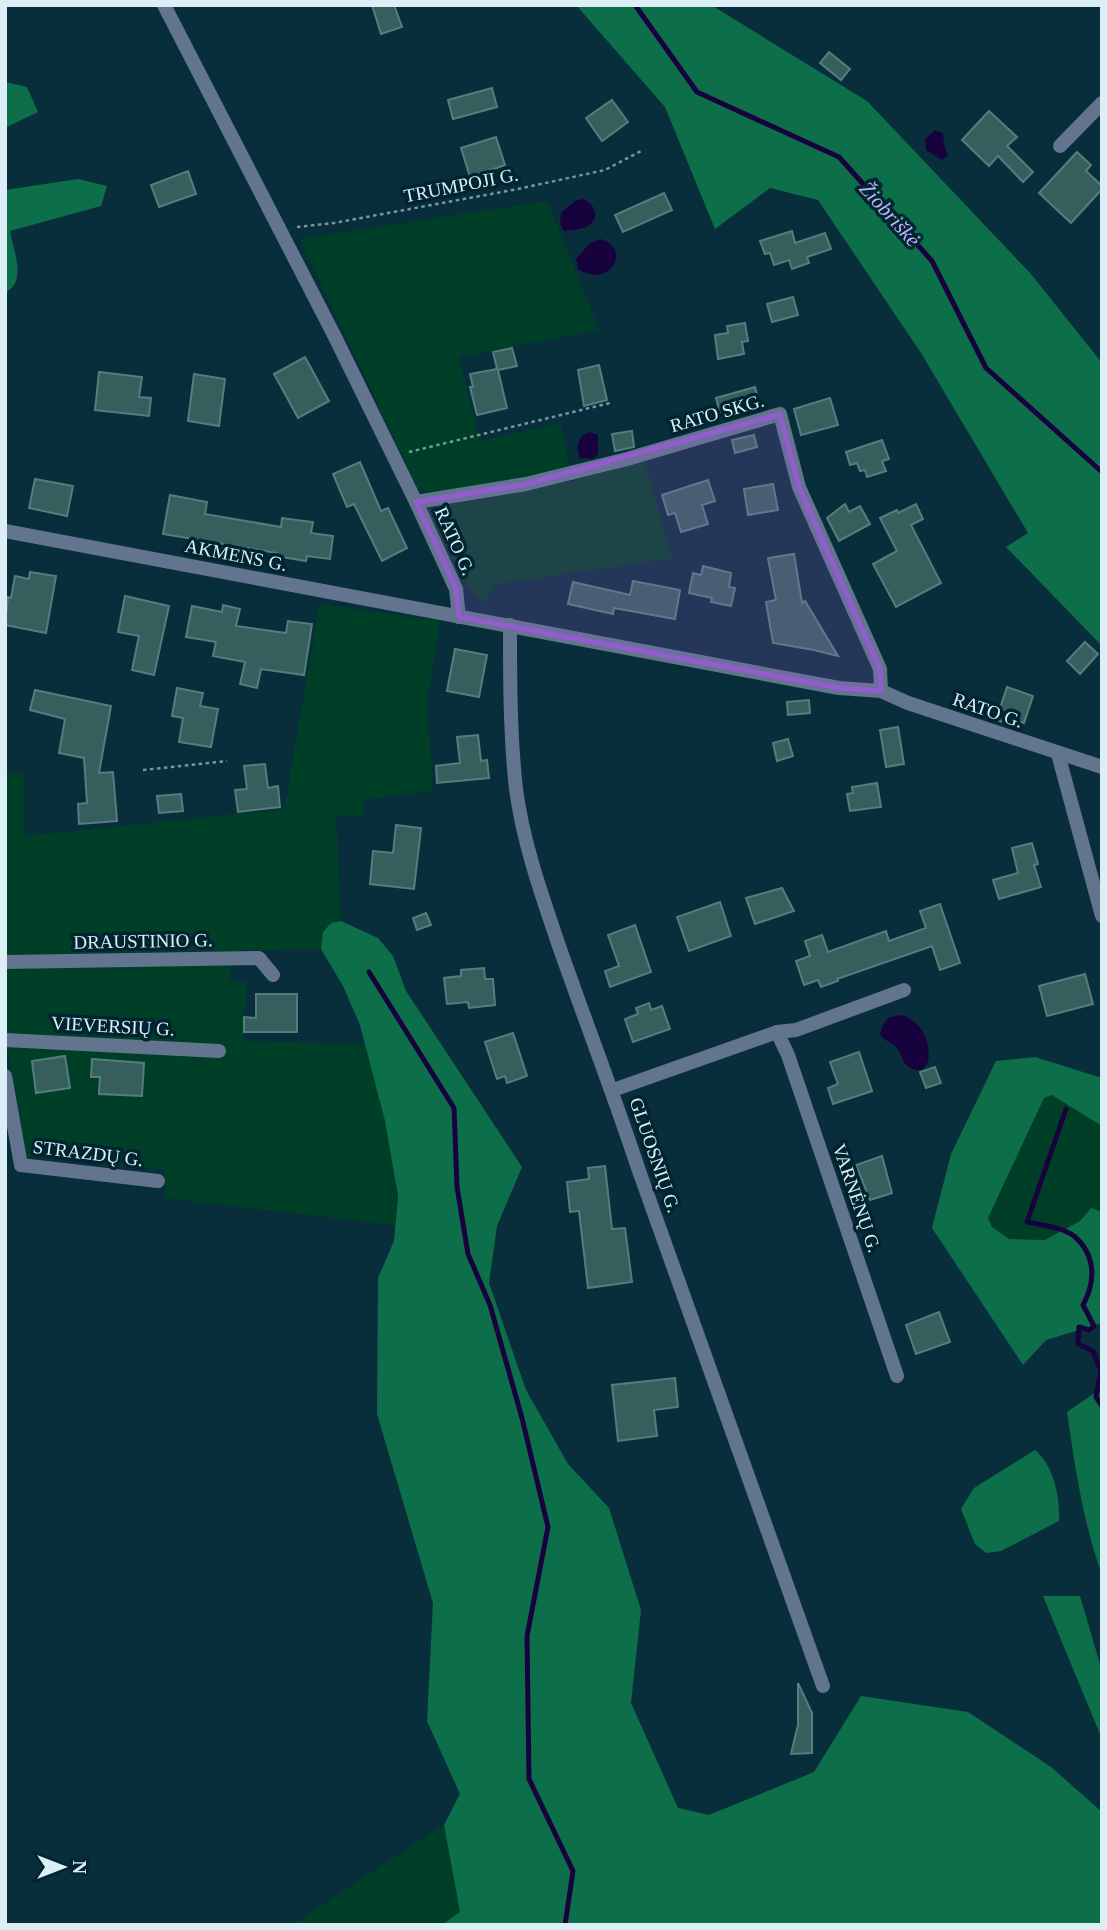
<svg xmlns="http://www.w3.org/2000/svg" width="1107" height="1930" viewBox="0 0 1107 1930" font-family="'Times New Roman',serif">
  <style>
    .green { fill: #003f27 }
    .forest { fill: #0d6f4a }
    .water { fill: #18023e }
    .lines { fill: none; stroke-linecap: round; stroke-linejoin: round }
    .stream { stroke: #18023e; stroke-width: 5 }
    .building { fill: #355e5d; stroke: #547e7d; stroke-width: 2 }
    .path { stroke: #7a96a0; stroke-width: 2.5; stroke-dasharray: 3.5 3.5; stroke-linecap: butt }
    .street { stroke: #63748f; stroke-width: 14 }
    .marked { fill: #935dcd; fill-opacity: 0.2; stroke: #935dcd; stroke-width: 5; stroke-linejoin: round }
    .labels { text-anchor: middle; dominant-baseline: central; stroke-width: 7; stroke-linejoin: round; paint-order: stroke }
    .street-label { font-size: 19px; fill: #dceff7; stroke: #002430 }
    .water-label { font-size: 21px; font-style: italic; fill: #beb2fd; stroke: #002430 }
  </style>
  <rect width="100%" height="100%" fill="#092e3b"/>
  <g class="green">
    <polygon points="547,201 599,330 458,357 480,441 560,423 571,469 438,493 427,492 417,487 300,239"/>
    <polygon points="644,459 672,558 496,584 483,603 468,586 430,516 429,511 433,507 573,481"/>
    <polygon points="320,604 440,621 427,703 433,791 363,800 364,815 336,817 341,921 331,923 323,932 321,949 5,955 5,773 24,773 25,836 284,809"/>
    <path d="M231 963 228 981 247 982 243 1041 365 1044C380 1103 401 1164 395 1225L165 1198 164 1170 27 1156 5 1038V969Z"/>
    <polygon points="1052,1095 1102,1126 1102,1212 1091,1208 1080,1221 1046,1240 1009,1239 992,1227 988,1218 1044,1098"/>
    <polygon points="444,1825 460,1913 442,1925 291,1925"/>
  </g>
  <g class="forest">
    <polygon points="576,5 711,5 867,101 1031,274 1102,363 1102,646 1006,547 1028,533 921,353 818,200 770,188 715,229 665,107"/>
    <polygon points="5,82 27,87 38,112 5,128"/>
    <path d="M78 179 107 186 101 206 10 231C13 251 28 281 5 293V190Z"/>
    <polygon points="341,921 378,938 393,956 406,991 522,1167 497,1226 489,1283 526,1390 568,1464 609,1508 641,1610 631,1703 678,1808 709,1815 814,1772 861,1696 968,1712 1051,1767 1102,1812 1102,1925 442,1925 460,1912 444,1825 460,1794 427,1721 433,1603 377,1414 378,1278 394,1241 398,1196 385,1121 360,1025 343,986 321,949 323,932 331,923"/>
    <polygon points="1035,1057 1102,1078 1102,1126 1052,1095 1044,1098 988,1218 992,1227 1009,1239 1045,1240 1080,1221 1091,1208 1102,1212 1102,1323 1046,1340 1023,1365 932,1228 951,1154 996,1061"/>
    <path d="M1102 1388V1575C1083 1522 1075 1467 1067 1412Z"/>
    <path d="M1035 1450C1054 1466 1060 1497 1059 1521L1001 1551 986 1553 975 1544 961 1509 974 1488Z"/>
    <polygon points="1043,1596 1080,1596 1102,1671 1102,1739"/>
  </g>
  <g class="water">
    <polygon points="935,130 943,133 944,144 948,155 942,160 926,150 925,139"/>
    <path d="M583 199C595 204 601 218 588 226 581 230 571 230 564 231L560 224 561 213 575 201Z"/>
    <path d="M600 239C632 247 612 290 578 269L576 259 589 244Z"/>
    <path d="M590 432 598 435V454L593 459 580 458C575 446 578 436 590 432Z"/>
    <path d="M901 1015C935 1022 938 1085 909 1067 902 1063 902 1054 897 1048 892 1042 885 1042 880 1034L882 1027 888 1018Z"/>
  </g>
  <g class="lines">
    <g class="stream">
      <polyline points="635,5 697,92 839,157 932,261 986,368 1102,472"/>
      <polyline points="369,972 454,1108 457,1187 468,1254 490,1305 522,1418 548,1527 527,1636 529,1779 573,1871 565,1925"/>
      <path d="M1066 1109 1027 1222C1041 1225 1062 1227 1074 1236 1096 1255 1096 1281 1083 1305L1094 1326 1089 1330 1079 1327 1078 1344 1093 1351 1101 1371 1096 1397 1102 1406"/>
    </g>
  </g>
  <g class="building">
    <polygon points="372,5 394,5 402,27 381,34"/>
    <polygon points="829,52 850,69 841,80 820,63"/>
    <polygon points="492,88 497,107 453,119 448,100"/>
    <polygon points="612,100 628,122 602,141 586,118"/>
    <polygon points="989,111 1017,137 1007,146 1033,172 1023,182 998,156 989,166 962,140"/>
    <polygon points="496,137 505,165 470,177 461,148"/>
    <polygon points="1077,152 1091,165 1086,171 1102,186 1102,189 1071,223 1039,193"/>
    <polygon points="188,171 196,194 159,207 151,185"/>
    <polygon points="664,193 672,210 623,232 615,215"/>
    <polygon points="792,231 795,243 825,233 831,249 807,257 809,263 792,269 789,260 774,265 770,253 765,254 760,241"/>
    <polygon points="793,297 798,315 772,322 767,304"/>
    <polygon points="745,323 748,341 742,342 744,354 718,359 715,335 728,333 727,326"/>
    <polygon points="512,348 517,366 498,370 507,408 477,415 470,387 473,387 470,374 497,369 493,352"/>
    <polygon points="305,357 329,401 298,418 274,374"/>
    <polygon points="599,365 607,400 584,406 578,370"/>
    <polygon points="99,372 142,377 139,397 151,398 149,416 95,410"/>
    <polygon points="194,374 225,379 219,426 188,421"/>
    <polygon points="755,387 759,403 720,413 716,398"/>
    <polygon points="830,398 838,425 801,435 794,409"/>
    <polygon points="632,431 634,447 615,451 612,434"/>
    <polygon points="754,435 757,447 735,453 732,440"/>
    <polygon points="882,440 889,459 882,461 886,471 867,477 865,470 860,471 857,463 850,465 846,452"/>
    <polygon points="360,462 381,511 388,508 407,548 382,561 354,504 347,507 333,474"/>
    <polygon points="35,479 73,486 67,516 29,508"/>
    <polygon points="708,480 715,501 702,505 708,524 681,532 675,513 668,515 662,495"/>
    <polygon points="773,484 778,510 748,515 744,489"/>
    <polygon points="170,495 207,502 205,514 281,527 282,518 313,522 311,533 333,536 330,559 307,556 306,561 276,556 277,553 163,534"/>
    <polygon points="845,504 849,512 860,506 870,524 839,541 827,518"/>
    <polygon points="916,504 923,519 911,525 941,583 896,607 873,564 897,551 880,518 897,510 898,513"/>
    <polygon points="794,554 802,603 805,601 838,656 814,650 773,643 766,602 776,600 768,558"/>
    <polygon points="703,566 731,573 729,587 735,588 731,606 711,602 712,598 689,593 693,573 701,575"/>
    <polygon points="30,572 56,576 46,633 5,625 8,597 11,598 15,576 29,579"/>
    <polygon points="633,581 680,590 675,619 614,608 613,614 568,604 573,582 630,595"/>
    <polygon points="125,596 169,606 154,675 132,670 139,636 118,632"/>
    <polygon points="223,605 240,609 236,626 286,633 288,621 312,624 304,675 261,669 257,688 240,684 245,662 213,656 216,642 186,637 192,606 222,612"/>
    <polygon points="1085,642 1098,654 1080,674 1067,661"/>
    <polygon points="455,649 487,655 479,697 447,691"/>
    <polygon points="1007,687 1033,696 1024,723 1011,719 1010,724 996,720"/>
    <polygon points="177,688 203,693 200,706 218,709 211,747 179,742 183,718 172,716"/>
    <polygon points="35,690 111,706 99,773 113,772 117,821 79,824 78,804 87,803 84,758 59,753 65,719 30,710"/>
    <polygon points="809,700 810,713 788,715 787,702"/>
    <polygon points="898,727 904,764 886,767 880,730"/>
    <polygon points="478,735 481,761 487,760 489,778 437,783 436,766 460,763 457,737"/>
    <polygon points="788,739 793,756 777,761 773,743"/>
    <polygon points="265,764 268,788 278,786 280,807 238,812 235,790 247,789 244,766"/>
    <polygon points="877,783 881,807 850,811 847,794 853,793 852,787"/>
    <polygon points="181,794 183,811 159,813 157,796"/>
    <polygon points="396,825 421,828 414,889 370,884 373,851 393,853"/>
    <polygon points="1032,843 1038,864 1034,865 1041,887 999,899 993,880 1018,873 1012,848"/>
    <polygon points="782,888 794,911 755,924 746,898"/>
    <polygon points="720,902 731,936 689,951 677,917"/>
    <polygon points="940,904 960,963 940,970 932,946 837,979 838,981 821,987 818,980 804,985 796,961 810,956 805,941 822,935 828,952 886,931 889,941 926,928 920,911"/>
    <polygon points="426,913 431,925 417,930 413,918"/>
    <polygon points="635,925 651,972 610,987 605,971 619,966 608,935"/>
    <polygon points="484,968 485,979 493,979 495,1005 469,1008 468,1002 447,1004 444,978 461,976 461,970"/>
    <polygon points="1085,974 1093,1004 1047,1016 1039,986"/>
    <polygon points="256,994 297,994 297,1032 244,1032 244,1017 256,1018"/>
    <polygon points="649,1003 651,1010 662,1006 670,1029 633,1042 625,1019 638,1014 636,1008"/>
    <polygon points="513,1033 527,1076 507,1083 505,1076 497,1079 485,1042"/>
    <polygon points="859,1052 872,1091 833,1104 828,1088 838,1084 830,1062"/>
    <polygon points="65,1056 70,1088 36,1093 32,1061"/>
    <polygon points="92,1059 144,1063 142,1096 99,1094 100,1077 91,1077"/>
    <polygon points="935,1067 941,1083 926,1088 920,1072"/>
    <polygon points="882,1156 892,1193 870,1200 856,1165"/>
    <polygon points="605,1166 612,1229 625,1228 632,1282 588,1288 579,1211 570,1212 567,1182 589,1179 588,1168"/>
    <polygon points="939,1312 950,1342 916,1354 906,1325"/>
    <polygon points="675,1378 678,1407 654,1410 657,1436 618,1441 612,1385"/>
    <polygon points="798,1683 812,1713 812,1753 791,1754 798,1725"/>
  </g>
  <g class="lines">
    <g class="path">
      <polyline points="297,227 334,223 518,189 605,170 643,150"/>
      <polyline points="409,452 610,403"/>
      <polyline points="143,770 227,761"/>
    </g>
    <g class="street">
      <polyline points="164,5 334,335 416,502 456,589 459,617"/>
      <polyline points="1060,146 1102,103"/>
      <polyline points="416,502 526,484 627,459 780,414 799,487 880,669 881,691"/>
      <polyline points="5,531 839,688 881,691 908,703 1102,767"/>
      <path d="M510 625C510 679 510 735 516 789 523 842 541 893 558 943 584 1018 613 1092 638 1168L823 1686"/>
      <polyline points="1058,754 1102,916"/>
      <polyline points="5,962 259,958 273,975"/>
      <polyline points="777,1032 788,1055 897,1376"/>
      <polyline points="5,1040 219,1051"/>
      <polyline points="5,1076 21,1165 158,1181"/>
      <polyline points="613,1090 777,1032 796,1030 904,990"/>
    </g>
  </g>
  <path class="marked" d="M780 414 799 487 880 669 881 691 839 688 459 617 456 589 416 502 526 484Z"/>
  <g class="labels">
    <g class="street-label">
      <text transform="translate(461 185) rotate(-11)">TRUMPOJI G.</text>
      <text transform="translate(717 413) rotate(-16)">RATO SKG.</text>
      <text transform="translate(455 541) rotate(66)">RATO G.</text>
      <text transform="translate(236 555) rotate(11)">AKMENS G.</text>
      <text transform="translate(988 710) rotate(19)">RATO G.</text>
      <text transform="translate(143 941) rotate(-1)">DRAUSTINIO G.</text>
      <text transform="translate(113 1026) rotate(3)">VIEVERSIŲ G.</text>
      <text transform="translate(88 1153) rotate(7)">STRAZDŲ G.</text>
      <text transform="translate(655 1155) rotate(71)">GLUOSNIŲ G.</text>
      <text transform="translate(857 1198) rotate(71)">VARNĖNŲ G.</text>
    </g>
    <g class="water-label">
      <text transform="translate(890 214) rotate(48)">Žiobriškė</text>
    </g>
  </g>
  <rect width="1107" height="1930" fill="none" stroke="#dceff7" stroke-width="14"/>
  <g transform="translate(63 1867) rotate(90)" stroke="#002430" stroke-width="5" paint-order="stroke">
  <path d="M0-5L12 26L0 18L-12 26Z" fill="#dceff7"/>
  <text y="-10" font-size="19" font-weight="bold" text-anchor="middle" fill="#dceff7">N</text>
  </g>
</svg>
